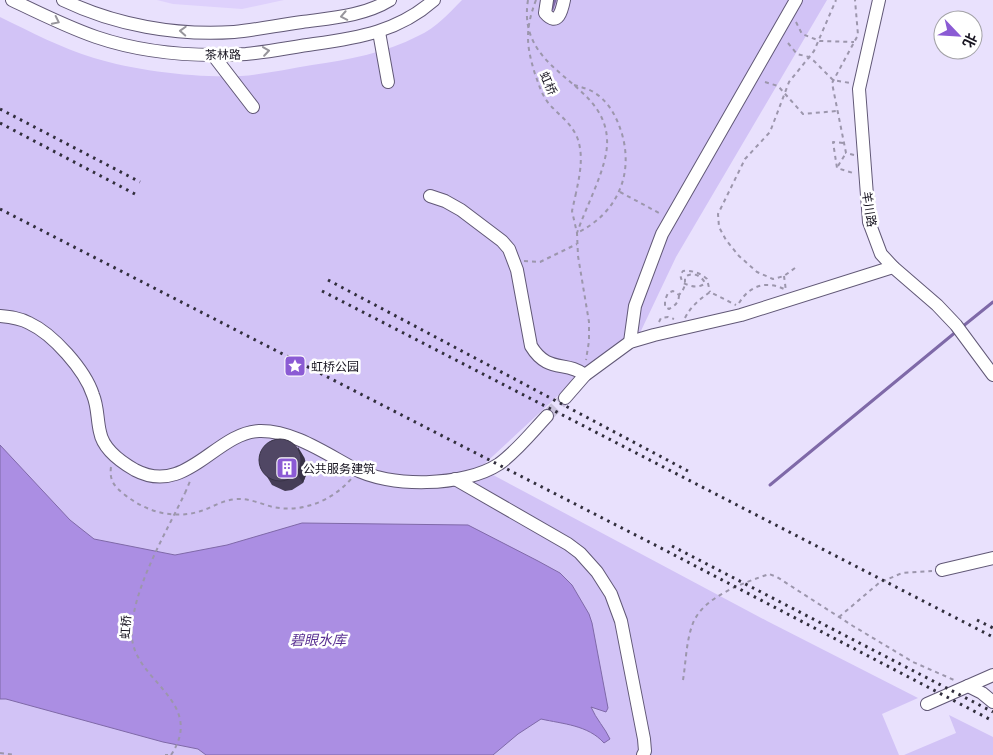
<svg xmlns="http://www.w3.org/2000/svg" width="993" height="755" viewBox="0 0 993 755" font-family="Commissioner,'Noto Sans SC',sans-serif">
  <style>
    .built { fill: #ded1fc }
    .green { fill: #d2c3f6 }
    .water { fill: #ab8ee3; stroke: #7f69a8 }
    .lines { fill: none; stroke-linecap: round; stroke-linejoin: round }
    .stream { stroke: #7f69a8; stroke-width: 3 }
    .minor-tunnel { stroke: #cac2dc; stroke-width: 12; stroke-dasharray: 12 6; stroke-linecap: butt }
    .minor-casing { stroke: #615876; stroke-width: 14 }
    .path { stroke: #9c96ac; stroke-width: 2; stroke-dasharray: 4 4; stroke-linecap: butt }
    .minor { stroke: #fff; stroke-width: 12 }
    .rail { stroke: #312e3c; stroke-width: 3; stroke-dasharray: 2.5 5; stroke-linecap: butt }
    .path-bridge { stroke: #9c96ac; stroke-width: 2; stroke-dasharray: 4 4; stroke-linecap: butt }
    .wall { fill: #453d56 }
    .shaded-wall { fill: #383246 }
    .building { fill: #504764; stroke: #383246 }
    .oneway { stroke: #97959b }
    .labels { text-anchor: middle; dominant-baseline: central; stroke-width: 5; stroke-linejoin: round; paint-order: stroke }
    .street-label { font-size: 12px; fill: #171420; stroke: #fff }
    .poi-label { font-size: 12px; fill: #171420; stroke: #fff; text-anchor: start }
    .water-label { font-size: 14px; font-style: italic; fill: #593092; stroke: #fff }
  </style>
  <rect width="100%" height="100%" fill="#e9e1fd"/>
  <polygon class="built" points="157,0 284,0 242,9 173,4"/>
  <g class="green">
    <path d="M462 0H827L676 257 639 335 621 341 604 353 480 468 767 621 918 698 882 714 899 755H0V17C31 32 61 48 94 58 136 71 196 78 241 76 265 74 288 69 312 65 348 60 385 53 418 36 436 28 448 14 462 0Z"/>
    <polygon points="949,715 993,737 993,755 904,755 956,733"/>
  </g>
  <path class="water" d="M0 445 70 520 94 539 175 555 227 545 302 523 468 525 538 561 560 573 572 585 589 614 592 623 608 708 606 712 591 707C596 719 605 728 610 739L604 743C588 725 563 724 541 719L518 734 493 755H206L198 749 163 742 6 699H0Z"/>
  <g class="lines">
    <g class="stream">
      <polyline points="552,9 555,0"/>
      <polyline points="962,327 993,302"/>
      <polyline points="770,485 957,331"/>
    </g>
    <polyline class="minor-tunnel" points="547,416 565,398"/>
    <g class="minor-casing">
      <g id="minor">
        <path d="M12 0C39 13 67 27 96 37 143 53 196 57 246 54 269 52 292 47 314 44 359 38 399 31 434 0"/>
        <path d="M63 0C115 25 176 36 234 32 256 30 279 25 302 22 331 18 364 16 390 0"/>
        <path d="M547 0 545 13C558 28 562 10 564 0"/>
        <polyline points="879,0 859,89 869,222 881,254 893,267 937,305 956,325 993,375"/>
        <polyline points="379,32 388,82"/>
        <polyline points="213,55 253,107"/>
        <path d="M430 196 445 201 461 210 502 241 509 249 517 270 531 346C548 374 566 360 585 375"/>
        <path d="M0 316C10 317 20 318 29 323 53 334 85 370 93 395 98 407 97 420 100 432 103 449 121 462 135 470 186 497 215 433 259 431 292 430 325 453 353 468 389 488 464 487 499 464 517 451 532 432 547 416"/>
        <polyline points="630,342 635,306 662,234 796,0"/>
        <polyline points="565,398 585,375 630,342 654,335 741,315 893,267"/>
        <polyline points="455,479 568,544 580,553 597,572 611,594 621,621 644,739 645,751 643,755"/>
        <polyline points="942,570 993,558"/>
        <polyline points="968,686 982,693 993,702"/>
        <polyline points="927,704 993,675"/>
      </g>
    </g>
    <g class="path">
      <path d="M528 0C516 74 604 79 607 139 609 165 586 206 577 233"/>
      <polyline points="796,22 802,34 820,41 854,42"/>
      <polyline points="788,43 797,54 809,57 814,61 833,80 850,83"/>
      <polyline points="765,82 778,86 803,114 837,111"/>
      <path d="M574 85C581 87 589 89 595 93 610 103 617 118 622 134 634 176 616 214 577 233"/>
      <polyline points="843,143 833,142 837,168 853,173"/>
      <polyline points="854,155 846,153 832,83 858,35 855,0"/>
      <polyline points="838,166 846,153"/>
      <polyline points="620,192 661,214"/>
      <polyline points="576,193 572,211 577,233 578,256 589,322 589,341 586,360"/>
      <polyline points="524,261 540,262 577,244"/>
      <polyline points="795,268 784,276 773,279 757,272 739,256 726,240 719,227 718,214 745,159 770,132 789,82 814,51 836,0"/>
      <polyline points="784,276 786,291"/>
      <path d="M679 295C679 302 675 306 669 309L665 307V300L668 293 673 291 679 295C685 288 685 286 685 277 692 271 702 276 705 283 699 289 690 286 683 283 681 278 679 276 683 271 691 270 701 273 707 279L710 292"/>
      <path d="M739 303C750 285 767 280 786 290"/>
      <path d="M685 318C691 306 699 300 710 292L736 305"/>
      <polyline points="659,322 661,318 668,317 674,319"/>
      <path d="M111 467C109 481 115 487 125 495 148 513 176 520 204 510 214 506 224 500 236 499 249 498 261 504 273 507 302 513 332 501 351 479"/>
      <polyline points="185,493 191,479"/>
      <polyline points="839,617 879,583 902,573 932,571"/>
      <path d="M683 680C686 662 686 641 693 623 704 596 744 583 769 574L777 577 853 626 913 662 954 680"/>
      <polyline points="0,753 15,755"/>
      <polyline points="165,755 168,755"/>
    </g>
    <use href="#minor" class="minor"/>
    <g class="rail">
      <polyline points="0,109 140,182"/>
      <polyline points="0,123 135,194"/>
      <polyline points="0,209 657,546 993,721"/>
      <polyline points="328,280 688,471"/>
      <polyline points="322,291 993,637"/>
      <polyline points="672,546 993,712"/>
      <polyline points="977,620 993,628"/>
    </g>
    <g class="path-bridge">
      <path d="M536 0C525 29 526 45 535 74 539 85 542 96 550 105 559 115 571 123 577 137 584 155 580 174 576 193"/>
      <path d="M171 755C206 702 136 682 132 638 129 594 166 533 185 493"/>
    </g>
  </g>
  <polygon class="wall" points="304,457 308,470 303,483 292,490 285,491 272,485 266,475"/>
  <polygon class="shaded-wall" points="298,447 304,457 308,470 303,483 297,474"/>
  <circle class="building" cx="280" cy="460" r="21"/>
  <defs><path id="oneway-chevron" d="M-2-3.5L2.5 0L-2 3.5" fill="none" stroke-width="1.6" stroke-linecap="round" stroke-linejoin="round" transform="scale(1.25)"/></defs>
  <g class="oneway">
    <use href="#oneway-chevron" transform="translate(344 16) rotate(169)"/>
    <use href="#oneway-chevron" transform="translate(56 21) rotate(26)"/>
    <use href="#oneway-chevron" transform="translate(183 31) rotate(-177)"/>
    <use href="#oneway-chevron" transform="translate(266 51) rotate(-8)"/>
  </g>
  <defs>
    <g id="sight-square" transform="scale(1.125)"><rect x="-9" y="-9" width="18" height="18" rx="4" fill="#8b5bd4" stroke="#fff"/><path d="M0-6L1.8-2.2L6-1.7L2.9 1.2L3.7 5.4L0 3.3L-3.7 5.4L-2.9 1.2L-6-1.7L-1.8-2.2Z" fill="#fff"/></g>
    <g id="building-square" transform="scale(1.125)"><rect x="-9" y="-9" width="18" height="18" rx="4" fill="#8b5bd4" stroke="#fff"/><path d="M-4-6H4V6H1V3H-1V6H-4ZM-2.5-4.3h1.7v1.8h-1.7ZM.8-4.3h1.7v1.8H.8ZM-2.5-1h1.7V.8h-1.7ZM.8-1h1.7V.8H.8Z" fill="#fff"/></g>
  </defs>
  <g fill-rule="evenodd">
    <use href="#sight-square" x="295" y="366"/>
    <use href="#building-square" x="287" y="468"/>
  </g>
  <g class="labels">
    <g class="street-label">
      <text transform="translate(223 54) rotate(-1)">茶林路</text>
      <text transform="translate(549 83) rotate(66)">虹桥</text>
      <text transform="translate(870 209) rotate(81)">羊川路</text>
      <text transform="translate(125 627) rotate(-87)">虹桥</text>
    </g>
    <g class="poi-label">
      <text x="311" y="366">虹桥公园</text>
      <text x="303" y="468">公共服务建筑</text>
    </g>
    <g class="water-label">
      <text x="318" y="639">碧眼水库</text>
    </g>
  </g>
  <g transform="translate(958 35) rotate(115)"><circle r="24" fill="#ffffff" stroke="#a2a1a6"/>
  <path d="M0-4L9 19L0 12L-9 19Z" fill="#8b5bd4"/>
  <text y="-8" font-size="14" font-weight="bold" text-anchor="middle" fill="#171420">北</text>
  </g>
</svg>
